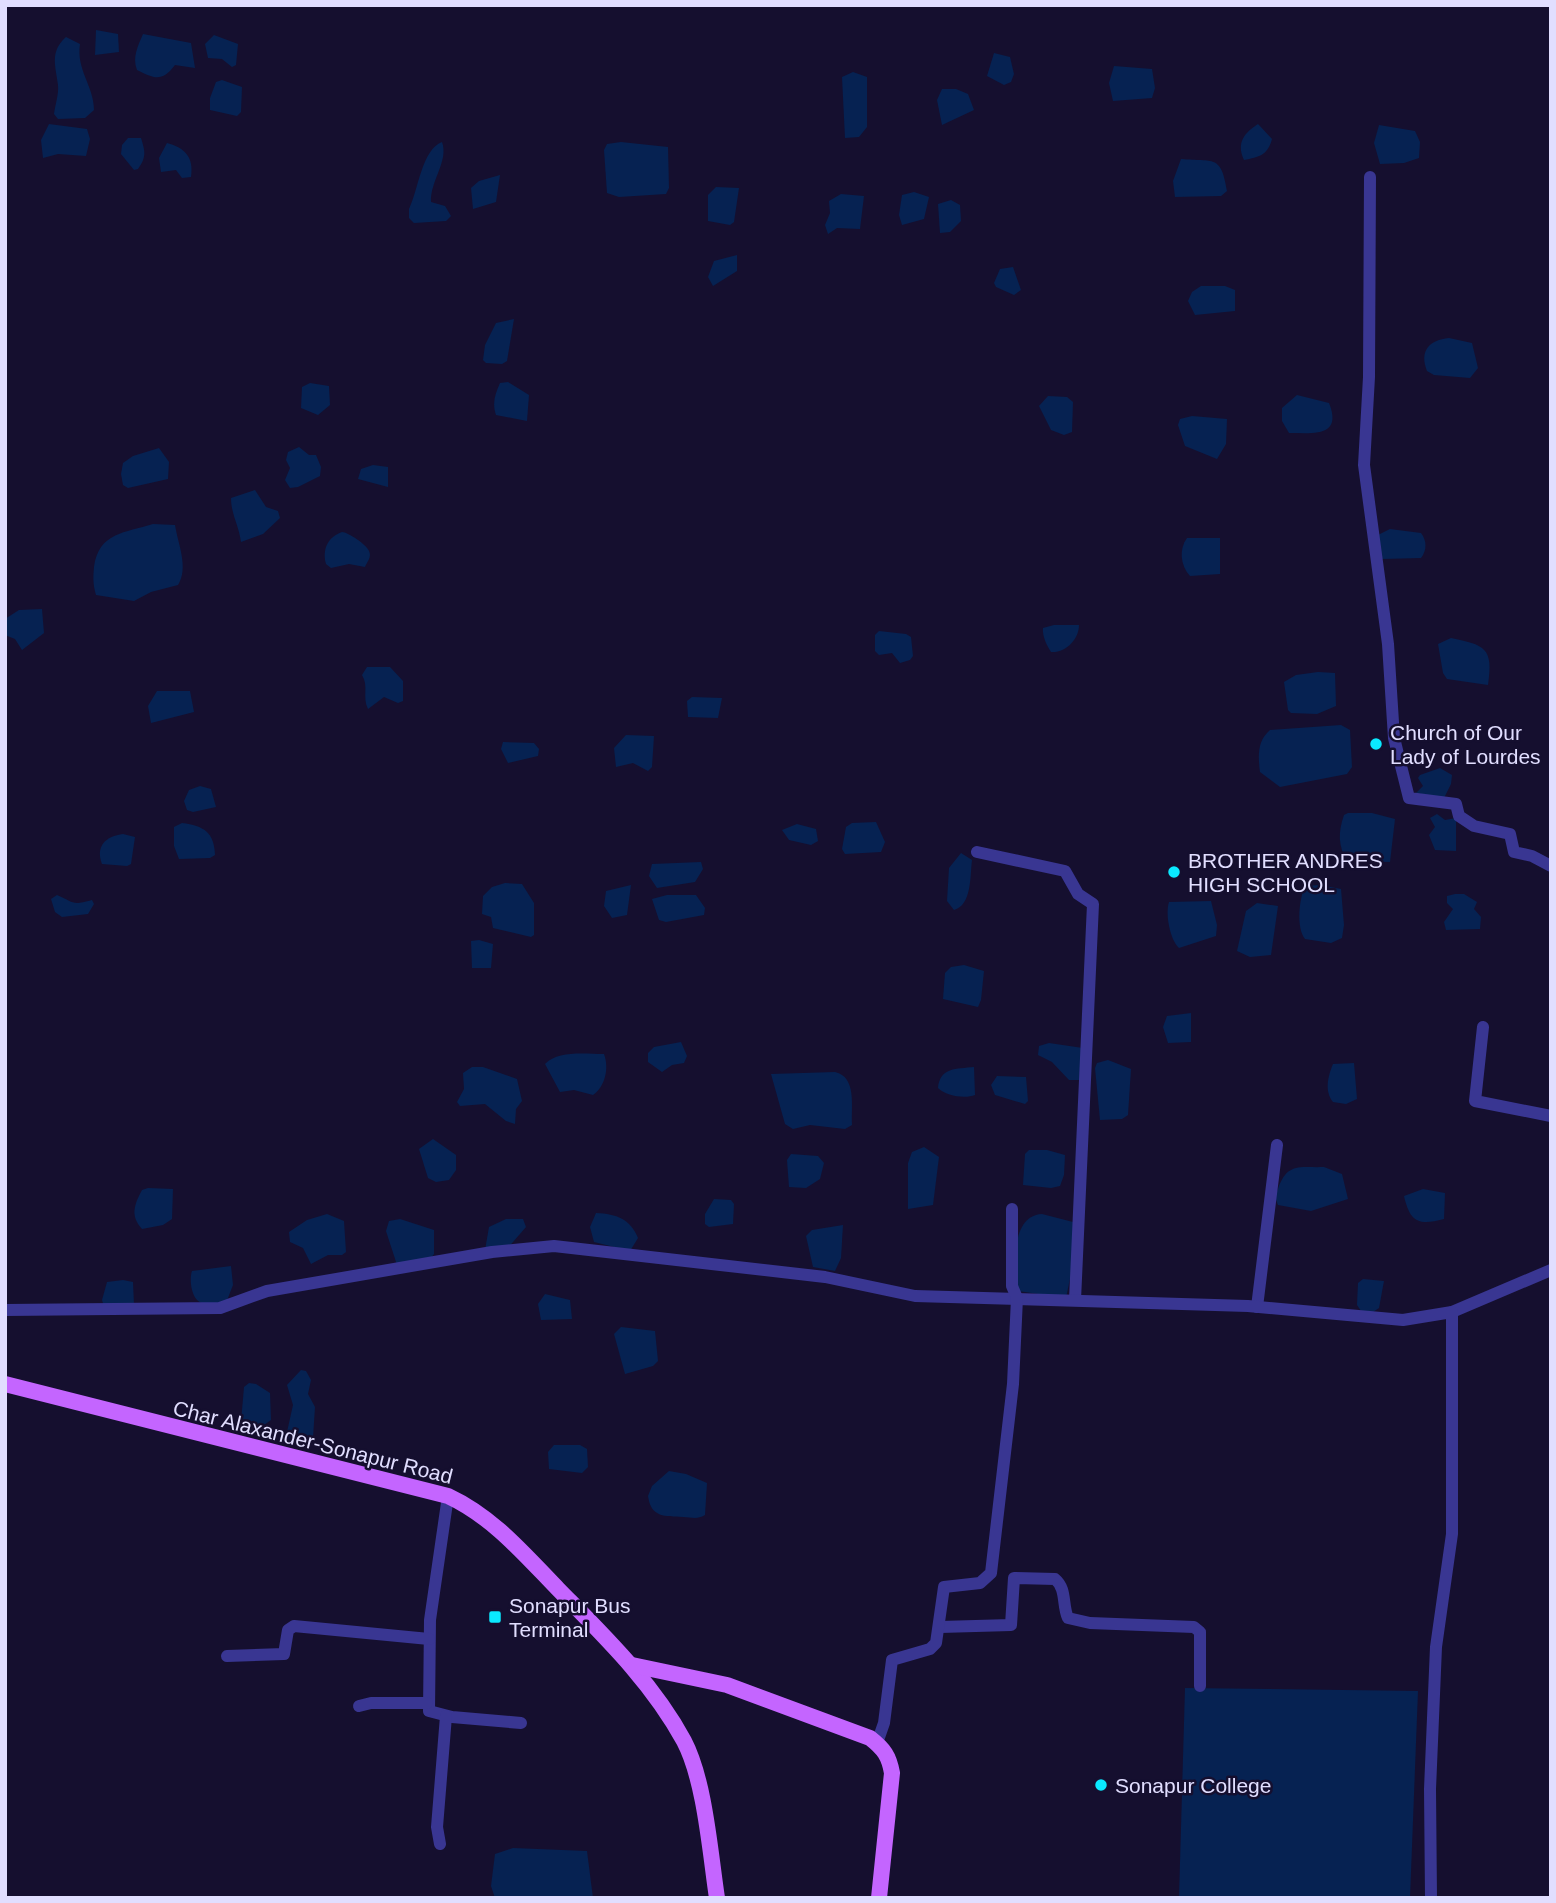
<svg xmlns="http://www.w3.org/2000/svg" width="1556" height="1903" viewBox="0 0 1556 1903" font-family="Arial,sans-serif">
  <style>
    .water { fill: #062252 }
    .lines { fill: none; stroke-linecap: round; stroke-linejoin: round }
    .minor { stroke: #393692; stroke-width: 12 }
    .major { stroke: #c465ff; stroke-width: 16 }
    .poi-dot { fill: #0ae9ff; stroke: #150f2f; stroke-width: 2.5 }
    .labels { text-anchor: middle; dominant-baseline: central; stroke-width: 5; stroke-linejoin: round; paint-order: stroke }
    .poi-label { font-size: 21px; fill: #e1deff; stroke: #150f2f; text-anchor: start }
    .street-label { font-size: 21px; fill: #e1deff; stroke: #150f2f }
  </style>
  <rect width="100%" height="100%" fill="#150f2f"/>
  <g class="water">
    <polygon points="96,30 118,34 119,52 95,55"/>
    <path d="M143 34 191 43 195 68 175 65C162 82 155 79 137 70 132 57 138 46 143 34Z"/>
    <polygon points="214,35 238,44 236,65 232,67 222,59 208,58 205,44"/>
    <path d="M66 37 80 44C76 70 94 86 94 110L85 118 58 119 54 114C55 105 59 94 58 85 56 67 49 52 66 37Z"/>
    <polygon points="994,53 1010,57 1014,74 1011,82 1004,85 987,76"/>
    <polygon points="1114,66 1152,69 1155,88 1152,98 1113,101 1109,83"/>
    <polygon points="853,72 867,77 867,127 859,137 845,138 842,77"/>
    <polygon points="222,80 242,87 241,112 237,116 210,110 210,98 216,82"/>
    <polygon points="942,89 956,89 968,94 974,110 942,125 937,100"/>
    <polygon points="49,124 87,129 90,139 86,156 58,154 43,158 41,140"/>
    <path d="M1258 124 1272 139C1268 155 1259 157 1244 160 1236 143 1244 133 1258 124Z"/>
    <polygon points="1379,125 1415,131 1420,142 1419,158 1404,163 1380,164 1374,143"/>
    <path d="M128 138H141C145 151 147 157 138 169L134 170 121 154 122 145Z"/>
    <path d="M442 142C449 161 430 181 431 202L445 206 451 216 446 221 414 223 409 218V209C418 191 422 149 442 142Z"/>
    <polygon points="621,142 668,147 669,188 666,194 619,197 607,193 604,150 607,144"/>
    <path d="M167 143C185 148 194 157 191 177L182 178 176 170 161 172 159 158Z"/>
    <path d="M1181 159C1214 162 1221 154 1227 191L1221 196 1175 197 1173 181Z"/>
    <polygon points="500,175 496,202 473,209 471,188 479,181"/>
    <polygon points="716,187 739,188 734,222 730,225 708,221 708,195"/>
    <polygon points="914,192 929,197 924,219 902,225 899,215 902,195"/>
    <polygon points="841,194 864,196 860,229 837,228 828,234 825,225 830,213 829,201"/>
    <polygon points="951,200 960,205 961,221 950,232 940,233 938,204"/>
    <polygon points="737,255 737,271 713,286 708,277 714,261"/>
    <polygon points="1013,267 1021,290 1014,295 996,287 994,283 1000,269"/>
    <polygon points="1201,286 1225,286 1235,290 1235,311 1195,315 1188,301 1192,292"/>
    <polygon points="514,319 507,361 502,364 486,363 483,360 485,345 496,323"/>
    <path d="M1449 338 1472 343 1478 368 1470 378 1434 375 1427 371C1419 351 1429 340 1449 338Z"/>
    <path d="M508 382 529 395 527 421 496 415C492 403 495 394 500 383Z"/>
    <polygon points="310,383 329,386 330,405 318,415 301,408 302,387"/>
    <path d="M1297 395 1329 403C1343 438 1312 433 1289 433L1282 421V408Z"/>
    <polygon points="1048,396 1067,397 1073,402 1072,432 1064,435 1051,430 1039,406"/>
    <polygon points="1192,416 1227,419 1226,444 1217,459 1185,446 1178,425 1180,419"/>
    <polygon points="299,447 309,455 316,455 321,467 320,476 298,487 290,488 285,480 290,468 286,460 288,452"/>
    <polygon points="159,448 169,462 168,479 128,488 123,485 121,474 123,463 133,456"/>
    <polygon points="373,465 388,467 388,487 358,479 361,469"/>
    <path d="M255 490 266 507 278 511 280 518 263 534 241 542C239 526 231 514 231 498Z"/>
    <path d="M153 524 175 525C178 544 189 568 178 585L151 592 134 601 96 595C93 585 93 577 94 567 99 532 125 533 153 524Z"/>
    <path d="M1390 529 1421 533C1427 541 1427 550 1421 558L1382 559 1378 535Z"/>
    <path d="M342 532C348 532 367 545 369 551 372 557 367 562 365 567L349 564 331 568 326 564C322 549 328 537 342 532Z"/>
    <path d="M1187 538H1220V574L1190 576C1180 565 1179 549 1187 538Z"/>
    <polygon points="42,609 44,633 22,650 15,639 5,635 5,619 19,610"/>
    <path d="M1054 625H1079C1079 639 1066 653 1051 652 1047 646 1042 636 1043 628Z"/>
    <polygon points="879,631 906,634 911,637 913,656 910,660 900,663 892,653 879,655 875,651 875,635"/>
    <path d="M1451 638C1484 645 1494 647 1488 685L1447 679 1443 673 1438 644Z"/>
    <path d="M367 667H390L403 681V701L398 703 384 697 368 709C362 697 369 686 362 675Z"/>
    <polygon points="1318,672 1335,673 1336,706 1317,714 1291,713 1288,710 1284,682 1296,675"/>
    <polygon points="157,691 190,691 194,712 151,723 148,706"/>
    <polygon points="692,697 722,698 718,718 688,717 687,701"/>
    <path d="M1341 725 1350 730 1352 767 1347 774 1280 787 1260 772C1258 756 1257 741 1270 730Z"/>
    <polygon points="626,735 654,736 652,767 648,771 633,763 616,767 614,748"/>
    <polygon points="503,742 534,743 539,749 538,756 508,763 501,749"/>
    <polygon points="1440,768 1452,775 1451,784 1444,798 1416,793 1423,786 1418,778 1420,775"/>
    <polygon points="200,786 211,789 216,807 193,812 187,810 184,801 189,790"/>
    <path d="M1348 813H1372L1395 819 1390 862 1347 861C1338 846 1338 832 1344 815Z"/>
    <polygon points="1437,814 1445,820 1456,818 1456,851 1435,850 1429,835 1435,827 1430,818"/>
    <polygon points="876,822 885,842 881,852 845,854 842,849 846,827 852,823"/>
    <path d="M182 823C204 826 214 832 215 855L210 858 179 859 174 846V827Z"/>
    <polygon points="797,824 816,829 818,841 811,845 789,840 782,830"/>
    <path d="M123 834 135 837 131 864 127 866 102 864C95 846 106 836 123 834Z"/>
    <path d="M961 853 972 860C970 876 972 905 954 910L947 901 949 868Z"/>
    <polygon points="701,862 703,869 695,882 657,888 649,876 652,864"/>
    <polygon points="505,883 522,884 534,903 534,935 531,937 493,928 491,917 482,914 483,896 492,887"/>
    <polygon points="631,885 627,915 612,918 604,906 606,891"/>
    <path d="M1320 885 1341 889 1344 925 1342 938 1331 943 1305 939C1296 928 1299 899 1305 886Z"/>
    <polygon points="1455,894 1464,894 1477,902 1474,909 1481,917 1480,929 1446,930 1444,922 1453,909 1447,903 1447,896"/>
    <path d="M57 895C74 902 71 906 92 900L94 904 88 914 62 917 55 912 51 899Z"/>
    <polygon points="667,895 696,895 705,908 704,915 666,922 659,920 652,899"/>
    <path d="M1211 901 1217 925 1216 936 1179 948C1170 940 1165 914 1169 902Z"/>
    <polygon points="1257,903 1278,906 1271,955 1250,957 1237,951 1246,911"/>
    <polygon points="479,940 493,944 491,968 472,968 471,941"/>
    <polygon points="964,965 984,971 981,1000 978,1007 943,999 945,973 951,967"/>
    <polygon points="1191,1013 1191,1042 1168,1043 1163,1027 1167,1016"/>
    <polygon points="681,1042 687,1056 684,1063 672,1065 662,1072 648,1062 648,1053 654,1047"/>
    <polygon points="1049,1043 1083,1048 1082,1077 1079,1080 1069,1080 1052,1062 1038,1055 1039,1046"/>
    <path d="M604 1054C609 1067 606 1086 593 1095L574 1090 560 1092 545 1064C558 1050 585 1054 604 1054Z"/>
    <polygon points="1108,1060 1131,1069 1128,1115 1122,1119 1100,1120 1095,1068 1097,1063"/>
    <path d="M1354 1063 1357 1099 1346 1104 1333 1102C1324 1091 1328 1076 1333 1064Z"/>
    <polygon points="472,1067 483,1067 517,1079 522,1101 516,1109 515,1124 506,1121 485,1104 460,1106 457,1102 464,1089 463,1073"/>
    <path d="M974 1067 975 1095C965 1099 946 1096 938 1088 940 1067 956 1069 974 1067Z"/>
    <path d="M835 1072C857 1077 851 1106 852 1125L845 1129 810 1125 793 1129 785 1124 771 1074Z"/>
    <polygon points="997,1076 1026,1077 1028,1101 1025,1104 995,1095 991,1085"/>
    <polygon points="433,1139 456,1155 456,1170 449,1180 436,1182 428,1178 419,1149"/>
    <polygon points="924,1147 939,1157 933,1205 908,1209 908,1163 912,1152"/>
    <polygon points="1029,1150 1047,1150 1065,1155 1064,1175 1060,1186 1051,1188 1023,1185 1025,1154"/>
    <polygon points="791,1154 818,1156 824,1163 820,1179 806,1188 789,1187 787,1160"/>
    <path d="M1324 1167 1342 1174 1348 1199 1311 1211 1278 1205C1275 1198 1275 1195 1278 1189 1287 1162 1300 1168 1324 1167Z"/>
    <path d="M148 1188 173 1189 172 1219 163 1225 142 1229C130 1216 134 1205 142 1190Z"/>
    <path d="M1423 1189 1445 1193 1444 1219C1418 1226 1410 1222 1404 1196Z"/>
    <polygon points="714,1199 731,1200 734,1204 733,1224 709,1227 705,1224 705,1214"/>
    <path d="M596 1213C617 1214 630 1219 638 1238L630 1251 594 1242 590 1227Z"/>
    <polygon points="327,1214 344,1221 346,1252 342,1255 328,1255 311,1264 303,1248 290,1242 289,1232 307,1220"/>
    <path d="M1042 1214 1073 1222 1072 1269 1066 1298 1018 1291C1014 1267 1010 1216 1042 1214Z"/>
    <polygon points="400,1219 434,1230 434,1254 431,1258 397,1265 386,1231 389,1221"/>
    <polygon points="506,1219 523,1219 526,1227 507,1249 485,1250 489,1227"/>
    <polygon points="843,1225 841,1258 835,1271 813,1267 806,1236 812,1230"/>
    <path d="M231 1266 233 1285 226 1303C219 1303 208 1305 202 1303 191 1300 189 1279 192 1271Z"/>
    <polygon points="1363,1279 1384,1281 1379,1308 1373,1312 1361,1311 1357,1305 1358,1283"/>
    <polygon points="123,1280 133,1282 134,1305 105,1310 102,1300 107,1282"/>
    <polygon points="545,1294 570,1300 572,1319 541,1320 538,1304"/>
    <polygon points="621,1327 655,1331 658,1361 653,1366 625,1374 614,1334"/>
    <polygon points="301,1370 306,1371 311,1380 308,1394 315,1407 313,1438 308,1440 302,1433 291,1442 287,1432 293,1405 287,1385"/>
    <polygon points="249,1383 256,1384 270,1393 271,1420 264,1425 244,1426 241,1422 244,1387"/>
    <polygon points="554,1445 580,1445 587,1449 588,1467 582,1473 549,1469 548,1452"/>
    <path d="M669 1471 686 1474 707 1483 705 1515C696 1520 692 1517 683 1517 665 1516 651 1518 648 1496L652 1486Z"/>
    <polygon points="1185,1688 1418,1691 1410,1898 1179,1898"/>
    <polygon points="513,1848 587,1851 593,1898 495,1898 491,1886 495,1854"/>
  </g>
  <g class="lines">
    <g class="minor">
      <polyline points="1370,177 1369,377 1364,465 1388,644 1394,738 1409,798 1456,804 1459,816 1474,826 1510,834 1514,852 1532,856 1551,866"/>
      <polyline points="977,852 1065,871 1078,894 1093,904 1075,1300"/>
      <polyline points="1483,1027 1475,1101 1551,1116"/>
      <polyline points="1257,1307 1277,1145"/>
      <polyline points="5,1310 220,1308 267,1291 492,1252 554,1246 825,1277 915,1296 1248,1306 1403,1320 1452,1312 1551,1270"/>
      <polyline points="448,1496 430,1620 429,1711 452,1717 521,1723"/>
      <path d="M940 1627 1011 1625 1014 1578 1055 1579C1067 1589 1062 1605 1068 1618L1090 1623 1194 1627 1200 1632V1686"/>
      <polyline points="227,1656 284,1654 288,1630 294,1626 429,1639"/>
      <polyline points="359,1706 371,1703 427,1703"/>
      <polyline points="877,1743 884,1723 892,1660 930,1649 936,1643 944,1587 980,1583 991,1573 1013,1384 1017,1298 1012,1286 1012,1209"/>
      <polyline points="440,1844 437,1827 446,1716"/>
      <polyline points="1431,1898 1430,1789 1436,1647 1452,1534 1452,1312"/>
    </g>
    <g class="major">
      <path d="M5 1384 448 1496C493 1517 524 1554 558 1589 604 1636 652 1682 684 1741 705 1781 710 1852 717 1898"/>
      <path d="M632 1665 727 1685 870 1738C884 1749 889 1756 892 1773L879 1898"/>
    </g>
  </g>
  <g class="poi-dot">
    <circle cx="1376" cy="744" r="7"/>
    <circle cx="1174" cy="872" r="7"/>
    <rect x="488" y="1610" width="14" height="14" rx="3.5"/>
    <circle cx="1101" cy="1785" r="7"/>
  </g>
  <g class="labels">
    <g class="poi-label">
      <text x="1390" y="732">Church of Our<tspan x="1390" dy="24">Lady of Lourdes</tspan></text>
      <text x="1188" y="860">BROTHER ANDRES<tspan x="1188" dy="24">HIGH SCHOOL</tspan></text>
      <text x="509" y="1605">Sonapur Bus<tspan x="509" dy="24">Terminal</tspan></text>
      <text x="1115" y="1785">Sonapur College</text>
    </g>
    <g class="street-label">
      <text transform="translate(313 1442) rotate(14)">Char Alaxander-Sonapur Road</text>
    </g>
  </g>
  <rect width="1556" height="1903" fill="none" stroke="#e1deff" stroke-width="14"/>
</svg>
